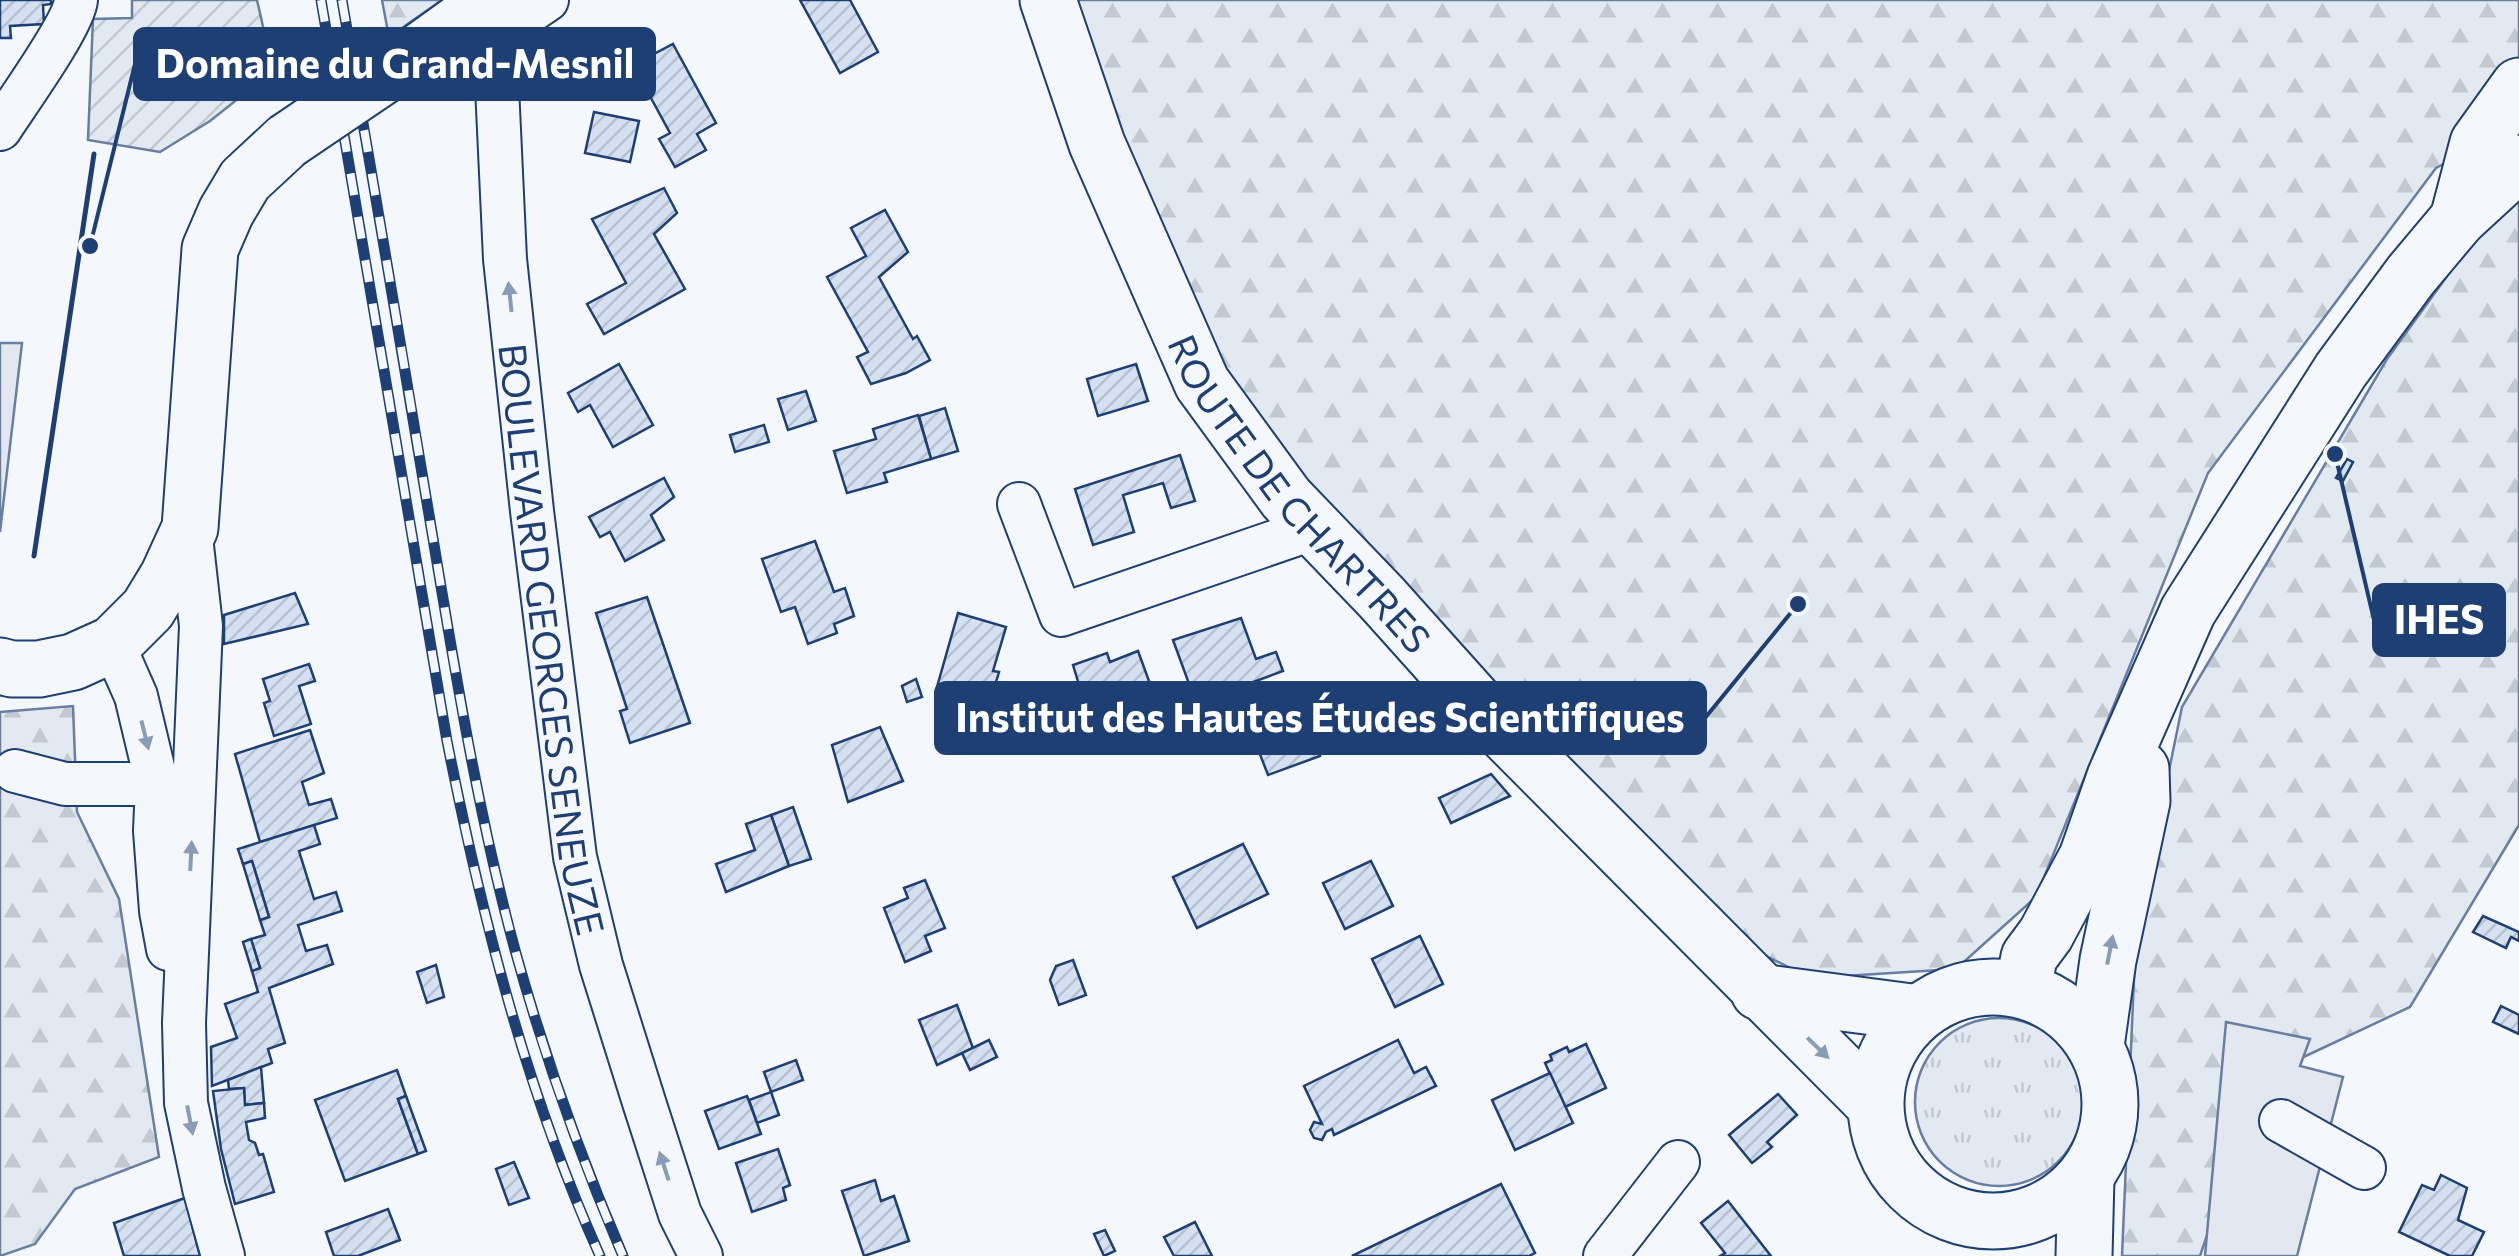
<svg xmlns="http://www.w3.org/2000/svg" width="2519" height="1256" viewBox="0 0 2519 1256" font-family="Commissioner,sans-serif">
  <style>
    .grass { fill: url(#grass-tufts); stroke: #687fa3; stroke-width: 2.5 }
    .forest { fill: url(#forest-firs); stroke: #687fa3; stroke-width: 2.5 }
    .garden { fill: url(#garden-furrows); stroke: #687fa3; stroke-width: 2.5 }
    .parking { fill: #e3e8f0; stroke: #687fa3; stroke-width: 2.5 }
    .building { fill: url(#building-hatch); stroke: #1d3f73; stroke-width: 2.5 }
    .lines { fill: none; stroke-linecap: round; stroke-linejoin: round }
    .minor-casing { stroke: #1d3f73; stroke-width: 46 }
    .major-casing { stroke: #1d3f73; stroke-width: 59 }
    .minor { stroke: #f4f7fb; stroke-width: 42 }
    .major { stroke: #f4f7fb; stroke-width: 55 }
    .rail-casing { stroke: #1d3f73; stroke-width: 11 }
    .rail { stroke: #f4f7fb; stroke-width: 8; stroke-dasharray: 22; stroke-linecap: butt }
    .major-bridge-casing { stroke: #1d3f73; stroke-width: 59; stroke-linecap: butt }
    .major-bridge { stroke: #f4f7fb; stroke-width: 55 }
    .wall { stroke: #1d3f73; stroke-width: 5 }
    .oneway { fill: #889bb7 }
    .labels { text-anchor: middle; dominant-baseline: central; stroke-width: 8; stroke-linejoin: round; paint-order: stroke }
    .street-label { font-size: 38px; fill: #1d3f73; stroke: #f4f7fb }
    .leader { fill: none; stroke: #1d3f73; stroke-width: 4 }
    .callout-dot { fill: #1d3f73; stroke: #f4f7fb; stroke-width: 4 }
    .callout { fill: #1d3f73; stroke: #1d3f73; stroke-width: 4 }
    .callout-label { font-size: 40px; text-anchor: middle; font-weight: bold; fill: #fff }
  </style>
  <defs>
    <pattern id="grass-tufts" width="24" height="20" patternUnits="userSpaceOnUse" patternTransform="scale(2.5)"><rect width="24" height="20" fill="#e3e9f0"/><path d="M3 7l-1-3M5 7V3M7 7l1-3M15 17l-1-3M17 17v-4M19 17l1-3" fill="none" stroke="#c2c9d1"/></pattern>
    <pattern id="forest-firs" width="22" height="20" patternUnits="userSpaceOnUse" patternTransform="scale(2.5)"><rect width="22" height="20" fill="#e3e9f0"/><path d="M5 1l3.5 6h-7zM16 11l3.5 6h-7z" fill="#c2c9d1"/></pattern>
    <pattern id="garden-furrows" width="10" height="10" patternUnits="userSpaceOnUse" patternTransform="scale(2.5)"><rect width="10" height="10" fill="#e3e9f0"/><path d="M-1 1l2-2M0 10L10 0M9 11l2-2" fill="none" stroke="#c2c9d1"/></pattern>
    <pattern id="building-hatch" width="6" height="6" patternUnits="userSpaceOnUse" patternTransform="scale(2.5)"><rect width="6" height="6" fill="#d5e0f0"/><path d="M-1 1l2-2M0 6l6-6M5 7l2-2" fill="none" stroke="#b6c1d1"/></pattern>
  </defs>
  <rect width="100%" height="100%" fill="#f4f7fb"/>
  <circle class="grass" cx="1999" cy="1102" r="84"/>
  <g class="forest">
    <polygon points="382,0 442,0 389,37"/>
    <polygon points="1070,0 2519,0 2519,126 2436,168 2208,473 2036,897 1956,969 1811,978 1733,940 1338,529 1216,366 1107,126"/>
    <polygon points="2519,177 2519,825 2410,1007 2261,1077 2200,1256 2122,1256 2136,932 2182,707 2387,359"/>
    <polygon points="73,706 77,812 119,899 159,1157 75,1189 35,1244 0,1256 0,712"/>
  </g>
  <polygon class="garden" points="132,0 257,0 273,71 210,121 160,152 88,140 93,19 132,18"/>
  <g class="parking">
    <polygon points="0,343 22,343 0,532"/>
    <polygon points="2226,1022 2310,1039 2300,1066 2343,1077 2297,1256 2205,1256"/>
  </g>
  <g class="building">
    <polygon points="0,0 51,0 51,4 43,5 44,24 10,26 11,38 0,38"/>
    <polygon points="800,0 850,0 878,52 840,73"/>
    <polygon points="673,44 716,123 697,134 706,150 675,167 659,139 670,133 633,65"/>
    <polygon points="594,112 639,121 630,162 585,153"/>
    <polygon points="664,188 677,213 654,234 685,289 604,334 587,304 626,283 592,219"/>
    <polygon points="885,210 908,252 879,277 913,339 917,336 930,360 906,373 871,384 857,357 868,352 827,277 866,256 851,228"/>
    <polygon points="619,364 653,425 613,447 590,405 578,412 568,393"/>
    <polygon points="1136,364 1148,401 1098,416 1087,379"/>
    <polygon points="806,391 816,421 788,430 778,399"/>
    <polygon points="945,408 958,451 931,459 919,416"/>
    <polygon points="918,415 931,459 884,473 887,482 847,493 834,451 876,439 873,429"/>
    <polygon points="764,425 769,442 735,452 730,435"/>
    <polygon points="1180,455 1195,501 1171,508 1163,483 1123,495 1134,532 1093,545 1075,489"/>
    <polygon points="2347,459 2353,462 2343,481 2336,478"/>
    <polygon points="664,478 674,497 651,515 664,540 625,561 610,532 600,537 589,517"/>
    <polygon points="815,541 834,592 845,588 854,616 834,624 837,633 808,644 795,607 781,612 762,559"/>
    <polygon points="295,593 308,624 224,644 224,615"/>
    <polygon points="647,597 690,723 630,743 620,711 627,709 596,613"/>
    <polygon points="958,613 1006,627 993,671 999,672 990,702 937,687"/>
    <polygon points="1241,618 1256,659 1276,652 1283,671 1196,703 1173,640"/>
    <polygon points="1138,651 1153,692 1089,715 1096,736 1061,748 1053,727 1088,714 1073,665 1107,653 1110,662"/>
    <polygon points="309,664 315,681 299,686 311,724 274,736 264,703 270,701 263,679"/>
    <polygon points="916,679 922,697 907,702 902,686"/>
    <polygon points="1306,716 1320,756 1268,775 1253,736"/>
    <polygon points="880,727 903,781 848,802 832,745"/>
    <polygon points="310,730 324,773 302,782 309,805 331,799 337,818 260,842 235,754"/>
    <polygon points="1491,774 1510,796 1451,823 1439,798"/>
    <polygon points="793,807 811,859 789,866 771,815"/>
    <polygon points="771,815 789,866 726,892 716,864 755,850 746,824"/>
    <polygon points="314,825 320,844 299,851 314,899 336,892 342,911 298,925 306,951 327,945 333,964 269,988 285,1043 268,1049 272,1063 212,1086 211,1047 237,1038 225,1004 258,992 252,971 260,968 251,939 265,935 260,920 269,917 252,861 243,864 238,849"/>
    <polygon points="1243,844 1268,894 1197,928 1173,877"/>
    <polygon points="252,861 269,917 260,920 243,864"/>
    <polygon points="1371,861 1393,906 1345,929 1323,883"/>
    <polygon points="925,880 945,928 925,936 931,951 905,962 884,908 908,898 904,888"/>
    <polygon points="2483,916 2519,932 2519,941 2511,937 2506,948 2473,932"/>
    <polygon points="1420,936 1443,984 1395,1007 1372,959"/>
    <polygon points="251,939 260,968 252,971 243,942"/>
    <polygon points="1073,960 1086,995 1059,1005 1050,980 1056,966"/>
    <polygon points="436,965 444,997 427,1003 417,972"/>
    <polygon points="957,1005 973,1048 937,1065 919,1020"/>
    <polygon points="2501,1006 2519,1015 2519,1034 2493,1022"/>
    <polygon points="989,1040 997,1057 970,1070 962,1053"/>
    <polygon points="1398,1040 1414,1073 1426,1067 1436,1086 1334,1135 1332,1129 1326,1132 1322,1140 1314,1138 1310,1130 1314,1122 1322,1124 1304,1086"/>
    <polygon points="1586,1044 1606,1088 1565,1107 1545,1063 1552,1060 1550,1055 1567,1047 1569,1052"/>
    <polygon points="796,1060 803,1080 771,1092 764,1072"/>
    <polygon points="261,1067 264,1103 245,1105 244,1088 229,1089 228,1080"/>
    <polygon points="397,1070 406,1096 398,1099 418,1154 345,1181 315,1100"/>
    <polygon points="1550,1073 1573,1123 1515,1150 1492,1100"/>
    <polygon points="244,1088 245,1105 264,1103 265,1118 246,1122 249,1140 255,1143 259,1155 263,1154 274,1192 235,1204 221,1149 213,1091"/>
    <polygon points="771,1092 779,1115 757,1123 749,1100"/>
    <polygon points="1778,1094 1797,1115 1767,1142 1772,1147 1752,1163 1729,1135"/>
    <polygon points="406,1096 426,1151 418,1154 398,1099"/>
    <polygon points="747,1096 761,1134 719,1149 705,1111"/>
    <polygon points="778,1149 790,1185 783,1188 786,1200 752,1212 736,1163"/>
    <polygon points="514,1162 529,1198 509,1205 496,1169"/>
    <polygon points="2441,1175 2467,1188 2458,1220 2484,1232 2472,1256 2450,1256 2399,1232 2422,1185 2434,1190"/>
    <polygon points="875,1180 881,1201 894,1196 909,1241 864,1256 842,1191"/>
    <polygon points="1501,1184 1535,1253 1529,1256 1352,1256"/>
    <polygon points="185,1198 200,1256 124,1256 114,1223"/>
    <polygon points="1728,1201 1771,1256 1720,1256 1725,1253 1701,1223"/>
    <polygon points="388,1209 400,1240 358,1256 334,1256 326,1232"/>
    <polygon points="1195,1222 1212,1256 1174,1256 1164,1237"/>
    <polygon points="1105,1230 1115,1251 1104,1256 1094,1234"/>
  </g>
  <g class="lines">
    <g class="minor-casing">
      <g id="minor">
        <path id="s1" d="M489 3 494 22 505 259 532 511 575 857 601 965 644 1102 680 1214 701 1256"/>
        <polyline points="494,36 547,0"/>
        <path d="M0 129C16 104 74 24 76 0"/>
        <polyline points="1019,504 1061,615 1315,528"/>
        <polyline points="190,528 201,626 184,1023 186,1103 204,1188 223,1256"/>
        <polyline points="113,644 136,696 157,784 155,831 161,911 168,949"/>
        <polyline points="15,771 65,784 157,784"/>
        <polyline points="2281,1121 2364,1168"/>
        <polyline points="1605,1256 1678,1162"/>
      </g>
    </g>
    <g class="major-casing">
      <g id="major">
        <path id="s2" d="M1048 0 1097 144 1202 383 1286 498 1382 598 1485 713 1875 1105"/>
        <polyline points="420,51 491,0"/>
        <polyline points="2458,219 2478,143 2519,86"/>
        <polyline points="0,666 12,669 39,669 73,662 113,644 148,609 168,576 190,528 210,249 226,212 245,180 287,141"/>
        <circle cx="1993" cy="1104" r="117"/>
        <polyline points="2023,990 2029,957 2046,934 2087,857 2115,777 2188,611 2341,370 2411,275 2458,219 2519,163"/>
        <polyline points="1759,992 1919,1013"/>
        <polyline points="2096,1046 2108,960 2142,801 2141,769"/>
        <polyline points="2084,1256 2086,1178"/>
      </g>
    </g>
    <use href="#minor" class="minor"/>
    <use href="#major" class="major"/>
    <g class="rail-casing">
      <g id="rail">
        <path d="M321 0 447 741C482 918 526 1091 600 1256"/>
        <path d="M342 0C370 164 398 327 425 491 451 644 474 800 515 950 544 1055 580 1156 623 1256"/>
      </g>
    </g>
    <use href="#rail" class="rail"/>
    <g class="major-bridge-casing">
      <polyline id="major-bridge" points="287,141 420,51"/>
    </g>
    <use href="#major-bridge" class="major-bridge"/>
    <polyline class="wall" points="34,556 94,154"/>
  </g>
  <defs><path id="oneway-solid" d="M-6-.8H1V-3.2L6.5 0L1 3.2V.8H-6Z" transform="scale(2.5)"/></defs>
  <g class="oneway">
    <use href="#oneway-solid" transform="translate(510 297) rotate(-96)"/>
    <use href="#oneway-solid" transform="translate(145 735) rotate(76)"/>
    <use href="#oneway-solid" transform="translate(191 856) rotate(-87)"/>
    <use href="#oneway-solid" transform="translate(2110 950) rotate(-79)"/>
    <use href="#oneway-solid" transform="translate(1818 1048) rotate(44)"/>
    <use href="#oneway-solid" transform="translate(190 1120) rotate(79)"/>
    <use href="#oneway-solid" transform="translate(664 1166) rotate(-108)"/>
  </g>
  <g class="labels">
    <g class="street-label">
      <text stroke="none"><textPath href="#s2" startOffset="560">ROUTE DE CHARTRES</textPath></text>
      <text stroke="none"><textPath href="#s1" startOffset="640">BOULEVARD GEORGES SENEUZE</textPath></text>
    </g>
  </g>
  <path class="leader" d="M90 246L135 64M2335 454L2374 620M1798 604L1705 718"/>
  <g class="callout-dot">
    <circle cx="90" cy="246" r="10"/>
    <circle cx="2335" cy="454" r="10"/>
    <circle cx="1798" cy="604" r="10"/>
  </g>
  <g class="callout">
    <rect x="135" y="29" width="519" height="70" rx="10"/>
    <rect x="2374" y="585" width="130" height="70" rx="10"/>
    <rect x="936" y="683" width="769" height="70" rx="10"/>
  </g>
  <g class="callout-label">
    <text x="395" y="78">Domaine du Grand-Mesnil</text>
    <text x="2439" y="634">IHES</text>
    <text x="1320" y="732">Institut des Hautes Études Scientifiques</text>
  </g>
</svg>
